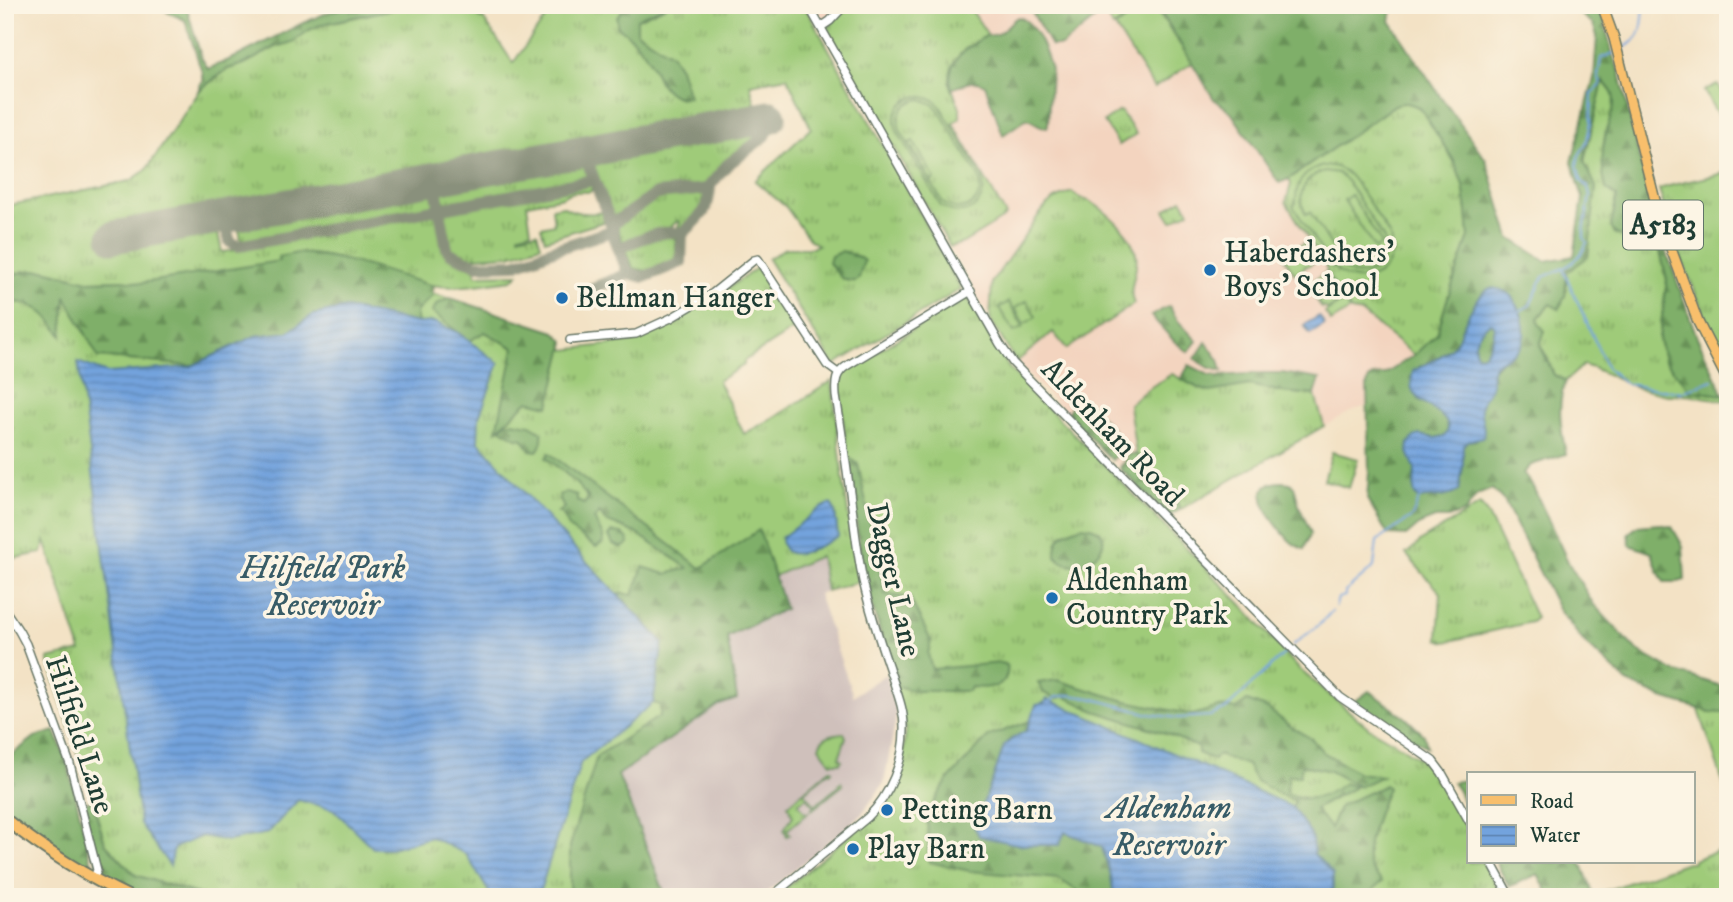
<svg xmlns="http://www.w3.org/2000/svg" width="1733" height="902" viewBox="0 0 1733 902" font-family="'IM FELL DW Pica',serif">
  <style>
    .built { fill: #f3d4bf }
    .industrial { fill: #cfc0bb }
    .grass { fill: url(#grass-tufts); stroke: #5f8456; stroke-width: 2; fill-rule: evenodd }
    .forest { fill: url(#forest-firs); stroke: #4f764e; stroke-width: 2; fill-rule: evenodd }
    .garden { fill: url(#garden-dots); stroke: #5f8456; stroke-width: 2 }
    .pitch { fill: #9fcb79; stroke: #5f8456; stroke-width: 2; fill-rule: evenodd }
    .water { fill: url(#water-rules); stroke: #497088; stroke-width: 2; fill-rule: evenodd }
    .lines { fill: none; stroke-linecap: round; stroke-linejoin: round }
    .stream { stroke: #73a3dd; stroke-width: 2 }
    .taxiway { stroke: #89907c; stroke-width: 12 }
    .runway { stroke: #89907c; stroke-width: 33 }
    .minor-casing { stroke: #697767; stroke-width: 10 }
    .major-casing { stroke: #697767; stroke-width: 12 }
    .highway-casing { stroke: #697767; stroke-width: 14 }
    .minor { stroke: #fff; stroke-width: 7 }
    .major { stroke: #f8bf6c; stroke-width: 9 }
    .highway { stroke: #f8bf6c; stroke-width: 10 }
    .poi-dot { fill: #1f6fb2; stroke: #fcf5e5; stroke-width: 2.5 }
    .labels { text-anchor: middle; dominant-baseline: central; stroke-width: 7; stroke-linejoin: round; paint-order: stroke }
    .shield { fill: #fcf5e5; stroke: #617469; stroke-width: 2 }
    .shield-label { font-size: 28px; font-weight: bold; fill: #1f3d34 }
    .poi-label { font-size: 30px; fill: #1f3d34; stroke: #fcf5e5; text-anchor: start }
    .street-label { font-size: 30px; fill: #1f3d34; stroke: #fcf5e5 }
    .water-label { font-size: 32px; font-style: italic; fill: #385c67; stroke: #fcf5e5 }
  </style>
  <defs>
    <pattern id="grass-tufts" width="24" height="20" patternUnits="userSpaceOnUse" patternTransform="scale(1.75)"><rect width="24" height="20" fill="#9fcb79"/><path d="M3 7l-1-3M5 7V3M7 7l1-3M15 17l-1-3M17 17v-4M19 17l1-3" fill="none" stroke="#81a664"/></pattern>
    <pattern id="forest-firs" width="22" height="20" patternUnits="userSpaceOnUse" patternTransform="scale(1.75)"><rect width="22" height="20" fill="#7faf69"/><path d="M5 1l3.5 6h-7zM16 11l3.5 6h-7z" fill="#679057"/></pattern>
    <pattern id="garden-dots" width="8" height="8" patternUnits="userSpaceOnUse" patternTransform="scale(1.75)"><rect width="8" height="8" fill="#9fcb79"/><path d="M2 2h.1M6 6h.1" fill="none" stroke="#81a664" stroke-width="1.8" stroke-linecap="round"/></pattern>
    <pattern id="water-rules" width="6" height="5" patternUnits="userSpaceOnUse" patternTransform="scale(1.75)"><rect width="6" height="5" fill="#73a3dd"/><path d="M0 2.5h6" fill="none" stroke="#5e86b4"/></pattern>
  </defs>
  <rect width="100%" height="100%" fill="#fcf5e5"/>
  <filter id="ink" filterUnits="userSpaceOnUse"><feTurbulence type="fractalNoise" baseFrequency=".0143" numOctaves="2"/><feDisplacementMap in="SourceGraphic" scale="14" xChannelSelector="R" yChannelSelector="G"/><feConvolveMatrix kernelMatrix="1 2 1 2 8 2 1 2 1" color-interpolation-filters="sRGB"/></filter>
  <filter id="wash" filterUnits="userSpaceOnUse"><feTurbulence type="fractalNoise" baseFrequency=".00686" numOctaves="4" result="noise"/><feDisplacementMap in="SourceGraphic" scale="28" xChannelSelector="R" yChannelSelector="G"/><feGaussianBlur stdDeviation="1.57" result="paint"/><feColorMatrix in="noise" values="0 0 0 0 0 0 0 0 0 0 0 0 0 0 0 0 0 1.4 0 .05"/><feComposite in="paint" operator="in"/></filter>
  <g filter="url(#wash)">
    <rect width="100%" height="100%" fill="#f3e2c5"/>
    <g class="built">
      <polygon points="814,5 841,5 830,17 826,19 821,17"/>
      <polygon points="850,5 1157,5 1214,99 1230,111 1280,183 1289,178 1437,334 1370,405 1351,411 1168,517 1016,362 999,335 827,28"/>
    </g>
    <polygon class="industrial" points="820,556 826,591 818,594 853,696 886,674 897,711 884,783 861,815 761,897 666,897 618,775 719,705 737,699 727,636 784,609 774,576"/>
    <g class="grass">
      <path d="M411 5C426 5 462 1 474 11 476 13 478 17 481 19L483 18 513 63 555 5H636L623 10 617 26 627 33 648 56 659 82 680 98 689 97 671 54 637 32V19L668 5H804L875 131 961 289 834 365 768 259 785 248H812L818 245 809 239 786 207 755 181 811 128 787 77 750 84 755 104 754 109 112 226 115 248 217 229 222 252 243 249 238 225 576 164C588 166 589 177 593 187L590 192C581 192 570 190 563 197L527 204 531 231 519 234V236L537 232 541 245 510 255 475 257 474 263 453 254 452 259 475 268 476 275 518 274 512 280C486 283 457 290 431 285 391 277 352 258 311 254 299 252 290 256 279 257L349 267 555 332 565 350 630 342 662 327 704 305 757 268 797 327 744 361V365L718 381 744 434 772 419 832 381 843 478 858 582 826 591 820 556 774 576 785 609 727 637 737 699 719 705 618 775 666 897H207L135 875 105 843 48 659 81 651 45 541 42 553 5 560V293L124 280 88 281 44 270 25 271 5 277V206L130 181 146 170 201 89 228 69 244 64 276 47 292 42 309 30 323 24ZM835 512 838 536 807 552 781 538Z"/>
      <polygon points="850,5 968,5 988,35 964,50 949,81 960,108 960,118 953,123 1006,215 1002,219 963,243 950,247 827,28"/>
      <polygon points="1603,81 1614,95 1613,115 1606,129 1603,148 1617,196 1611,226 1629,211 1640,210 1656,235 1667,280 1659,339 1664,360 1683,381 1690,391 1724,395 1727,401 1684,394 1668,395 1637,388 1593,368 1583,365 1566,381 1554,375 1548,359 1540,344 1538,318 1550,304 1559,309 1565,296 1567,272 1588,256 1596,187 1584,162"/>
      <polygon points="1402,102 1415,105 1421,109 1454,161 1463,185 1467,211 1469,237 1448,297 1437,334 1414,355 1362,313 1351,311 1326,272 1327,269 1286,202 1291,184 1289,179 1395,105"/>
      <polygon points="1119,111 1121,112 1136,134 1119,145 1104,122"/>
      <polygon points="758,131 762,135 722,165 710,183 706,185 654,192 614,220 592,168 592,162 596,160"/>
      <path d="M1724 173 1728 181V366L1719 349 1673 239 1659 189C1681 182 1702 179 1724 173Z"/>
      <path d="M705 192 707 193C705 210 692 222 678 231V227L680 223 677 221 670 228 638 236 624 245 617 228 618 223 638 208 659 195Z"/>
      <path d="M1072 192C1078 200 1084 198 1091 202 1105 210 1127 230 1133 245 1144 267 1125 286 1134 304L1067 349 1053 332 1016 362 990 319 992 282 1038 216 1047 205 1055 199Z"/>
      <path d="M563 206C571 213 591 215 603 212L606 221 545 240 541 227 554 224 552 208Z"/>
      <polygon points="673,234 675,237 677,259 647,271 633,268 626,249 640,241"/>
      <polygon points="967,297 1009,368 1243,606 1299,669 1369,728 1397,744 1430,766 1441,782 1469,833 1469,862 1484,862 1502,897 775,897 877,812 890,796 901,767 906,731 861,559 839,387 841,378 845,371"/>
      <polygon points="1172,374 1200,389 1250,385 1282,392 1315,395 1324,426 1181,509 1163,480 1136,454 1129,405 1146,390"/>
      <polygon points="1332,452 1358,459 1349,488 1324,480"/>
      <polygon points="1480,505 1487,513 1536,618 1531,622 1446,642 1438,639 1441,593 1406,554 1425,538"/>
      <polygon points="1698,707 1710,712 1728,713 1728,797"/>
      <path d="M844 733 846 737 839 758 842 760 840 763H831L819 747C822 735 834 734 844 733Z"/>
      <polygon points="830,769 832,771 830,773 828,772 804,792 815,805 839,786 838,784 841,782 843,785 812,810 811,809 814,806 807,797 798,803 806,813 809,812 787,830 790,834 787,836 784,829 793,816 788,805"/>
      <polygon points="1728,847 1728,897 1588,897 1687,862 1693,862 1693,860"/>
    </g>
    <g class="forest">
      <polygon points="173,5 186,5 201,57 208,69 238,56 301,24 329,12 353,5 411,5 323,24 309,30 293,42 276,47 244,64 228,69 198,91 202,81 202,72 185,20 167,12"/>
      <path d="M636 5H668L637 19V32L671 54 680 68 689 97C663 101 658 76 648 58 641 46 628 34 617 26V17L623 9Z"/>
      <polygon points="1028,5 1090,5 1096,15 1096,18 1061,46 1051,46"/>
      <path d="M1157 5H1393L1390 21 1439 94 1486 160 1510 238 1546 261 1574 256 1583 198 1572 162 1594 78 1597 36 1593 24 1569 5H1597L1604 21 1614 60 1620 72 1634 138 1659 231 1697 337 1724 395 1690 391 1683 381 1664 360 1659 339 1667 280 1656 235 1640 210 1630 211 1627 232 1622 236C1616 235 1613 233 1611 226L1617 197 1606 189C1601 170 1601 152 1606 133 1608 121 1617 108 1613 95 1612 90 1606 85 1603 81L1584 161 1596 187 1588 257 1567 272 1565 296 1559 309 1550 304 1538 318 1539 324 1545 331 1540 345 1554 375 1566 381C1556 403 1561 431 1566 454L1531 465 1523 473 1533 487 1569 564 1594 605 1636 650 1673 671 1728 688V713L1710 712 1662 698 1627 682 1584 642 1558 609 1505 502 1492 489 1477 495 1465 512 1448 518H1435L1420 524 1406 536 1388 535 1367 499 1369 472 1367 385 1369 378 1373 376 1384 375 1414 355 1437 334 1448 297 1469 237 1467 211 1463 185 1454 161 1421 109C1412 103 1405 101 1395 105L1289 179 1279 183 1230 111 1214 99ZM1484 291 1510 296 1520 310 1523 327 1513 354 1501 361 1491 372 1492 384 1481 403 1476 440 1468 441 1463 445V466L1459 491C1448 498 1433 497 1419 499L1414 493 1415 469 1419 435 1435 438 1445 436C1457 420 1429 407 1418 399L1419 367 1436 359 1452 347 1460 337 1462 327Z"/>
      <path d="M1018 17C1035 20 1047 55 1051 70L1048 124 1047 127C1038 128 1035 120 1026 119L1003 135 985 85C973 78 963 84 952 89 943 62 967 46 988 35 1002 37 1007 23 1018 17Z"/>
      <path d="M842 251 859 257 864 261 859 278 856 281C840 283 838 273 829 263L831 256Z"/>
      <path d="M297 253C341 255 390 273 433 286V295L416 312 418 323 346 308 313 315 288 332 255 336 191 366 98 357 66 297 62 336C48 314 33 299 5 303V277L25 271 44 270 88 281 124 280 141 283 279 261 278 257Z"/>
      <polygon points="450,298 555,332 565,342 549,406 528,401 497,430 514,348 485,332 469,341 432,312 437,304"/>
      <polygon points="1169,306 1178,321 1197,341 1188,352 1175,342 1151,316"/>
      <path d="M1490 323 1494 325C1496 336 1490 345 1484 354L1477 355C1470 344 1480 329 1490 323Z"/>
      <polygon points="1206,342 1219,360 1222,371 1210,368 1195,359"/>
      <polygon points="1189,365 1209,375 1218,376 1262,373 1282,373 1320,379 1315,395 1282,392 1250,385 1210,392 1200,389 1181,379"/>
      <path d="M1080 400 1085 403C1100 417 1135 440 1112 460L1067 413 1075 401Z"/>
      <path d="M512 422 530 425 542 432C543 440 542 445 537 451L530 450 523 439 517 438 501 429 506 423Z"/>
      <path d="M549 453 701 568 759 530 785 609 727 636 737 699 719 705 618 775 666 897H570V846L597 756 660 716V705L653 703 663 642 616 593 633 595 643 567 666 574 688 568 636 533 605 521 600 513 594 519 603 536V543L596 547 570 529 563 515 558 512 564 508 560 500 559 495 567 492 577 495V501L584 504 588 498C577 482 561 469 546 458Z"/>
      <path d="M1128 454H1136C1154 471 1168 487 1181 509L1168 517 1120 468Z"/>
      <path d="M848 457 858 464 885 594 910 598 931 641 928 654 932 669 1001 663 1007 665C1011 688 988 689 971 687L968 691H914L897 686 867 590 861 559Z"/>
      <path d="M1283 482 1290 483 1294 486 1299 506 1311 533 1304 549C1298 547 1293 544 1289 540 1280 530 1252 498 1267 486 1271 483 1278 482 1283 482Z"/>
      <polygon points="1659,524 1672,527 1683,546 1685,580 1678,582 1664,582 1658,571 1652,553 1630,545 1628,534 1638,526"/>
      <path d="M1082 526C1132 529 1082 586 1056 556 1055 536 1064 532 1082 526Z"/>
      <polygon points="612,532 622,533 628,539 629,543 622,548 613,544 609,536"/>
      <path d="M1057 680 1122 700 1193 715 1219 707 1237 709 1247 701 1268 709 1293 728 1312 739 1323 752 1359 773 1382 776 1359 787 1330 771 1302 765 1300 776 1289 775 1286 793C1310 803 1324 798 1344 783L1355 787 1315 809 1330 828 1340 806 1385 785 1388 788C1381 804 1363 848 1369 864 1371 870 1378 877 1382 882L1365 897H1327L1333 888V874L1314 854 1311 835 1292 807 1295 801 1281 795 1256 781 1247 765 1218 755 1214 760 1198 753V747L1165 733 1095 711 1064 696 1056 699 1044 693 1038 683Z"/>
      <polygon points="1369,691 1406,718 1424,735 1427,747 1374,717 1353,703"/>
      <polygon points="1030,721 1026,731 1013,738 1004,747 994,776 974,826 979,836 1065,832 1102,847 1111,876 1114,897 1079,897 1077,891 1059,879 970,871 929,862 927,814 947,781 989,736"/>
      <polygon points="55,731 68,765 93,868 91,871 85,870 5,814 5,760 35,737"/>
      <polygon points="1465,780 1469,781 1469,812 1453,782"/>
      <polygon points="92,800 105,843 135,875 207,897 139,897 105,880 99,868 82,803"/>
      <polygon points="1496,862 1581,862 1594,895 1588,897 1550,897 1538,874 1509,887"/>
    </g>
    <polygon class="garden" points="1182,199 1189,211 1172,221 1165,210"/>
    <g class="pitch">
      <polygon points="1099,5 1146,5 1113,27"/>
      <polygon points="1149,5 1154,5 1192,63 1154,88 1115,27"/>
      <polygon points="1717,84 1728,102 1728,128 1726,129 1704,91"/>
      <path d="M921 96 934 100 940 106 982 176C990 204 965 222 941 206L897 131C890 112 902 98 921 96ZM921 99 933 104 938 109 979 177C986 202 964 217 943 203L900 130C895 114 904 101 921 99Z"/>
      <polygon points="913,141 935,179 931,181 909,143"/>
      <path d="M1323 166C1333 165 1341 167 1348 174 1356 181 1385 227 1390 237 1391 242 1391 244 1392 248 1392 280 1351 290 1333 266L1332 267 1293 206 1296 203C1295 184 1304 171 1323 166ZM1324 171 1338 173 1347 181 1384 239C1394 269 1358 288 1338 263L1341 261 1310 212 1306 214C1295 195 1304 177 1324 171Z"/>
      <polygon points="1351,195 1382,244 1375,249 1344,200"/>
      <polygon points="1304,243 1316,261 1306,267 1305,266 1304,268 1295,274 1283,256"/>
      <polygon points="1325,273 1331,282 1313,294 1306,285"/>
      <polygon points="1331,284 1333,288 1334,287 1341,301 1327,310 1325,307 1322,308 1316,299 1318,297 1316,294"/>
      <polygon points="1027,301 1036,317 1024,324 1015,308"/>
      <polygon points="1344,301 1350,310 1331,322 1325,313"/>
      <polygon points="1009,302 1023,327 1014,332 999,308"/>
    </g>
    <g class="water">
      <path d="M1490 288C1497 288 1504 290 1510 295 1521 306 1529 332 1521 346 1515 357 1496 358 1492 371 1490 376 1493 381 1491 387 1488 394 1482 398 1481 406 1479 417 1487 427 1483 437L1468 441 1463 445V466L1459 491C1448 498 1433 497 1419 499L1414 493 1415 469 1408 452 1409 443 1414 437 1419 435 1435 438 1445 436C1460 416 1417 406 1412 389 1410 383 1412 377 1413 371 1427 363 1444 357 1455 344 1460 337 1460 331 1464 324 1470 312 1478 294 1490 288ZM1490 323 1494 325C1496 336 1490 345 1484 354L1477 355C1470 344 1480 329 1490 323Z"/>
      <polygon points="346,308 418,323 434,322 457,332 499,363 479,417 478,441 586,561 663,642 653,703 581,762 538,897 492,897 466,854 431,837 391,848 373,848 333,809 298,800 268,833 228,841 202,836 174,848 170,866 140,824 78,362 107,373 190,367 255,336 288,332 313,315"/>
      <polygon points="1319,316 1325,325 1310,334 1304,325"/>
      <path d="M829 504 832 505 835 512 838 536C824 544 782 570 781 538L819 509Z"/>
      <polygon points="1047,699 1200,765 1292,807 1311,835 1314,854 1333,874 1333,888 1327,897 1114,897 1111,876 1102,847 1065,832 1059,845 1021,845 979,836 974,826 994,776 1004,746 1013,738 1026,731 1036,705 1044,703"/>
    </g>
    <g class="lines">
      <g class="stream">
        <path d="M1622 49C1644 37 1642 29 1644 5"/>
        <polyline points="1563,269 1607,368 1626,384 1680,392 1713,380"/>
        <path d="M1520 311 1530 305 1543 277C1564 268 1578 265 1587 242L1584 238V231L1590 195 1588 187 1581 180 1577 165 1579 155 1586 144 1591 123 1592 93 1601 84 1598 76 1601 58 1614 53"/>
        <polyline points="1336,606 1338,598 1345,596 1345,592 1374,567 1377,541 1412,517 1419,499"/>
        <polyline points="1293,645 1320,624 1332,611"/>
        <polyline points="1051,701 1056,697 1069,695 1090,698 1150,714 1178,718 1210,716 1226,709 1289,649"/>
      </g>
      <g class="taxiway">
        <polyline points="594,149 588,153 587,161 612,226 614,236 628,273"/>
        <polyline points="570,153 580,155 587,161"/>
        <polyline points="434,178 447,249 450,253 477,265 515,264 533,258 550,251 611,231 614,224 618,220 656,194 707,189 727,165 765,136 767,132 764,123 756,119"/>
        <polyline points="234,215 228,220 226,228 230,242 238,246 594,180"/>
        <path d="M619 249C636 240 663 228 682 234"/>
        <path d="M590 289 626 275 628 273 644 277 681 262 682 234C699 218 709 212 710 187"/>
      </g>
      <polyline class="runway" points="114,237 770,117"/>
    </g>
  </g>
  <g filter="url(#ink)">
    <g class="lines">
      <g class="minor-casing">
        <g id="minor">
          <polyline points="808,5 1000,344 1013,363 1340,697 1433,761 1442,773 1469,821"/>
          <polyline points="821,27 830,21 845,5"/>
          <polyline points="570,340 636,334 671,318 713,293 754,260 758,259 827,365 838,373"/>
          <polyline points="5,610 19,631 26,644 70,764 97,870 94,878"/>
          <polyline points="1491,862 1510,897"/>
          <path d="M771 897 868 817C890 795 904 761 904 730 905 709 895 688 889 668 879 639 870 611 863 581 858 557 855 532 852 507 847 470 842 433 836 396 835 382 835 373 848 365L971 291"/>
        </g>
      </g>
      <g class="major-casing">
        <polyline id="major" points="1602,5 1614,38 1659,216 1698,322 1728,381"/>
      </g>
      <g class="highway-casing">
        <path id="highway" d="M5 819C44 850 85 876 130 897"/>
      </g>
      <use href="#minor" class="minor"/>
      <use href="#major" class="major"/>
      <use href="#highway" class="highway"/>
    </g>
  </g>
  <g class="poi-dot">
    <circle cx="1210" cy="270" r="7"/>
    <circle cx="562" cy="298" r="7"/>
    <circle cx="1052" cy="598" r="7"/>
    <circle cx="887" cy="810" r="7"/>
    <circle cx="853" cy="849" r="7"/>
  </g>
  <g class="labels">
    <rect class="shield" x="1623" y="200.5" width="80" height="49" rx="5"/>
    <g class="shield-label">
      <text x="1663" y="225">A5183</text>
    </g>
    <g class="poi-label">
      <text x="1224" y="253">Haberdashers'<tspan x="1224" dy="34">Boys' School</tspan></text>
      <text x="576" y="298">Bellman Hanger</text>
      <text x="1066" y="581">Aldenham<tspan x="1066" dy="34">Country Park</tspan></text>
      <text x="901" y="810">Petting Barn</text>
      <text x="867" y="849">Play Barn</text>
    </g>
    <g class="street-label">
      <text transform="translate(1112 433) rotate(46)">Aldenham Road</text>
      <text transform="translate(893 580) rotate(77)">Dagger Lane</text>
      <text transform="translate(79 735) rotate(72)">Hilfield Lane</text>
    </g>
    <g class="water-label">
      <text x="323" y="569">Hilfield Park<tspan x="323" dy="37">Reservoir</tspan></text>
      <text x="1169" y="809">Aldenham<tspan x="1169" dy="37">Reservoir</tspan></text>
    </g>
  </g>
  <rect width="1733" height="902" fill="none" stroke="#fcf5e5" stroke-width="28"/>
  <rect x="1467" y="772" width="228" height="91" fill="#fcf5e5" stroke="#a4ab9e" stroke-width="2"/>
  <rect x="1481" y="795" width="35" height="10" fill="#f8bf6c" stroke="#a4ab9e" stroke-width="2"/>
  <text x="1530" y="808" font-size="21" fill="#1f3d34">Road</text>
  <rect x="1481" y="825" width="35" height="21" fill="url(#water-rules)" stroke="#a4ab9e" stroke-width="2"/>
  <text x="1530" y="842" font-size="21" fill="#1f3d34">Water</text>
</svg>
